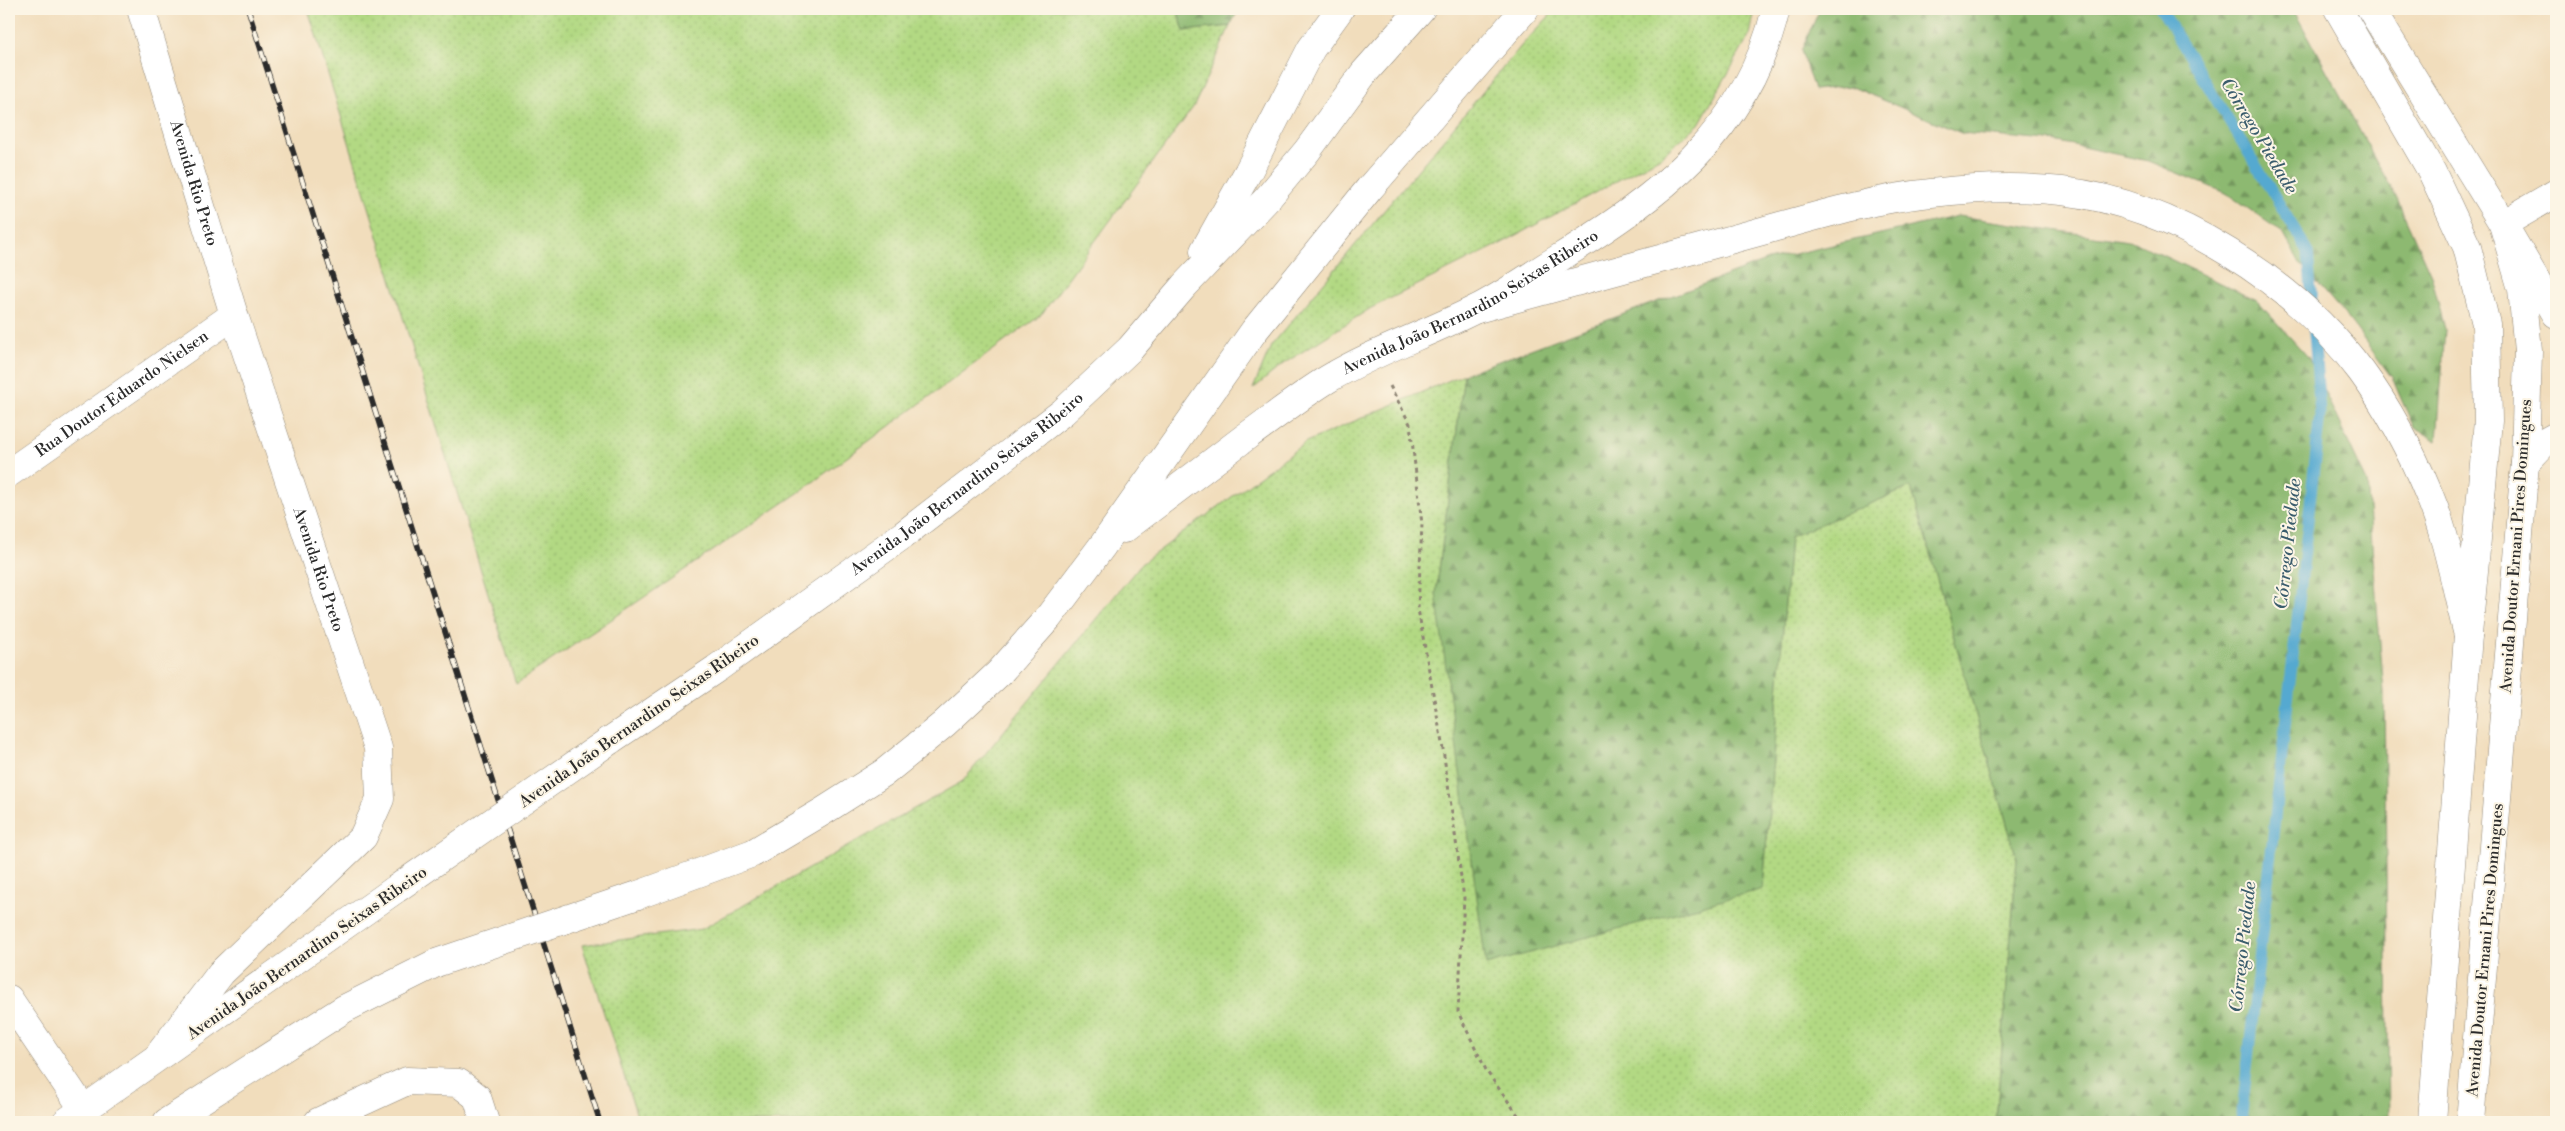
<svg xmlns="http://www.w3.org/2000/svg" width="2565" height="1131" viewBox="0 0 2565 1131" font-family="'Libre Bodoni',serif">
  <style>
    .grass { fill: url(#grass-dots); stroke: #6e8257 }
    .forest { fill: url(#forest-firs); stroke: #5c724e }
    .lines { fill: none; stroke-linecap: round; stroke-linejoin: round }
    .stream { stroke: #54a9d0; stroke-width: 11 }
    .minor-casing { stroke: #8e8474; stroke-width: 29 }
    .major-casing { stroke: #8e8474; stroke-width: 29 }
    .path { stroke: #8e8474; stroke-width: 3; stroke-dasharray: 4 4; stroke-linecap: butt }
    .minor { stroke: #fff; stroke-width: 28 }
    .major { stroke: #fff; stroke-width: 28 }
    .rail-casing { stroke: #2b2b2b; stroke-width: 5.5 }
    .rail { stroke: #fcf5e5; stroke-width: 4; stroke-dasharray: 11; stroke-linecap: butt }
    .major-bridge-casing { stroke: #8e8474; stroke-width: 29; stroke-linecap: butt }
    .major-bridge { stroke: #fff; stroke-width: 28 }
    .labels { text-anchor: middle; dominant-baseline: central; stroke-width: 4; stroke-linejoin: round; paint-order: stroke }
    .street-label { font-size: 16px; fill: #2b2b2b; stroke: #fcf5e5 }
    .water-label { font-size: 18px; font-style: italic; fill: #3b5d6d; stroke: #fcf5e5 }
  </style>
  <defs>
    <pattern id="grass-dots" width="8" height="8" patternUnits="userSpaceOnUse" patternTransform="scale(1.25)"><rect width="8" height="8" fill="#b2d983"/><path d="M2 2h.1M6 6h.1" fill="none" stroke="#99ba71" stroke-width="1.8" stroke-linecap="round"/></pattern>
    <pattern id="forest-firs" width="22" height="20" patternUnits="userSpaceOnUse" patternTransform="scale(1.25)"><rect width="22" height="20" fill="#8db971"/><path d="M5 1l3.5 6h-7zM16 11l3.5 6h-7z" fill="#73975d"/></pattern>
  </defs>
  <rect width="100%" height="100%" fill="#fcf5e5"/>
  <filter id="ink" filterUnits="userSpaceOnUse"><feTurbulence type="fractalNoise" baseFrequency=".02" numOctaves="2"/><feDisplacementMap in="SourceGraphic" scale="10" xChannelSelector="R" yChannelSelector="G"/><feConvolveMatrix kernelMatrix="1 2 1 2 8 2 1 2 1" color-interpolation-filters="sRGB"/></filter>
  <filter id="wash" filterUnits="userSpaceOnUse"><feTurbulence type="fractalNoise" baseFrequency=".0096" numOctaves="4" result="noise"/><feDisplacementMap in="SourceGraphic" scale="20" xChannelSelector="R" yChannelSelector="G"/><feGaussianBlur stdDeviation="1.12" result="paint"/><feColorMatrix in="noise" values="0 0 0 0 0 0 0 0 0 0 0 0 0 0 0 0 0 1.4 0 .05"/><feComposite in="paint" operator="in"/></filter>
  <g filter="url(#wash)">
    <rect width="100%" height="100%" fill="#f1ddbc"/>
    <g class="grass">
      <polygon points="308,9 1177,9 1184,31 1230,26 1194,106 1041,315 798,493 516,684"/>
      <polygon points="1556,9 1755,9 1750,35 1699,124 1659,158 1502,243 1371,308 1283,364 1253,389 1271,346 1522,45"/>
      <polygon points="1464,374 1436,594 1763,889 1790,536 1911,487 2017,859 1996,1122 639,1122 582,945 702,929 963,781 1141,564 1306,442"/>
    </g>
    <g class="forest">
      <polygon points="1177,9 1239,9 1230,26 1184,31"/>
      <polygon points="1820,9 2293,9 2396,197 2431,275 2445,329 2437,441 2414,428 2393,379 2351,322 2300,263 2283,233 2226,193 2148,161 2059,142 1961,133 1850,86 1814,90 1801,51"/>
      <polygon points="1958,216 2135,242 2257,301 2308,357 2367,482 2384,693 2389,1122 1996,1122 2017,859 1911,487 1790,537 1763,889 1486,965 1436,594 1464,374 1768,260"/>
    </g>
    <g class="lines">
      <polyline class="stream" points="2161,9 2308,251 2320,414 2241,1122"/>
    </g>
  </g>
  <g filter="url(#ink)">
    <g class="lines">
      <g class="minor-casing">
        <g id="minor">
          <path id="s1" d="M141 9 234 315 378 748 380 799 363 837 221 973 161 1052"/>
          <polyline points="2556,193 2503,224 2556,314"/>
          <polyline points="2525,463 2545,442 2556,436"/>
          <path id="s2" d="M9 473 234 315"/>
          <polyline points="9,999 84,1110"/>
          <polyline points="318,1122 407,1081 459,1083 477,1097 485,1122"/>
        </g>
      </g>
      <g class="major-casing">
        <g id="major">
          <polyline points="2338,9 2432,172 2467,247 2486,324 2488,421 2468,635 2432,1122"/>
          <polyline points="2371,9 2503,224 2522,289 2528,351 2525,463 2470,1122"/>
          <polyline points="1204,251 1248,172 1311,49 1340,9"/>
          <path d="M1477 309C1570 284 1662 258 1755 233 1813 217 1871 199 1931 193 1974 188 2019 186 2062 191 2174 204 2294 281 2361 371 2389 409 2412 453 2430 497 2448 540 2456 590 2468 635"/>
          <path id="s3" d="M1124 529C1165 498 1206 467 1247 436 1274 417 1300 396 1328 379 1375 351 1427 334 1476 309 1504 295 1530 276 1556 260 1659 196 1747 133 1776 9"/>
          <path id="s4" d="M609 741 716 669 903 535 1063 412 1130 349 1184 286 1267 199 1307 151 1364 73 1421 9"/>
          <polyline points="638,895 753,853 822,812 885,772 944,724 999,673 1048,618 1103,545 1254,331 1369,189 1525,9"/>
          <polyline points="66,1122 396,889"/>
          <polyline points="167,1122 344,1009 436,963"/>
        </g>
      </g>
      <polyline class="path" points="1390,386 1410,424 1422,524 1418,609 1443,749 1464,898 1458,1012 1487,1072 1523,1122"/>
      <use href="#minor" class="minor"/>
      <use href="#major" class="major"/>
      <g class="rail-casing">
        <polyline id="rail" points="248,9 600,1122"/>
      </g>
      <use href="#rail" class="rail"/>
      <g class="major-bridge-casing">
        <g id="major-bridge">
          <polyline points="396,889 609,741"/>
          <polyline points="436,963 638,895"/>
        </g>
      </g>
      <use href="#major-bridge" class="major-bridge"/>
    </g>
  </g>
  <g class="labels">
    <g class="street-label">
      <text stroke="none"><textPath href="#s1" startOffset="182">Avenida Rio Preto</textPath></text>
      <text stroke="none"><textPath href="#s3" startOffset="415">Avenida João Bernardino Seixas Ribeiro</textPath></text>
      <text stroke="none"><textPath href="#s2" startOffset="138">Rua Doutor Eduardo Nielsen</textPath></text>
      <text stroke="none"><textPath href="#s4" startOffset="441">Avenida João Bernardino Seixas Ribeiro</textPath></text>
      <text transform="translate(2516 546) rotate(-86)">Avenida Doutor Ernani Pires Domingues</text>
      <text stroke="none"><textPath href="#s1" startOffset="588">Avenida Rio Preto</textPath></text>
      <text transform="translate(639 721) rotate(-35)">Avenida João Bernardino Seixas Ribeiro</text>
      <text transform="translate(2485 950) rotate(-85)">Avenida Doutor Ernani Pires Domingues</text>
      <text transform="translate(307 953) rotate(-35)">Avenida João Bernardino Seixas Ribeiro</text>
    </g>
    <g class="water-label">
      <text transform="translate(2259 136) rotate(59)">Córrego Piedade</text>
      <text transform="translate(2288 544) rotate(-84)">Córrego Piedade</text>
      <text transform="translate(2243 947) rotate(-84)">Córrego Piedade</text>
    </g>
  </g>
  <rect width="2565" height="1131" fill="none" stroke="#fcf5e5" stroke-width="30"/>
</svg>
